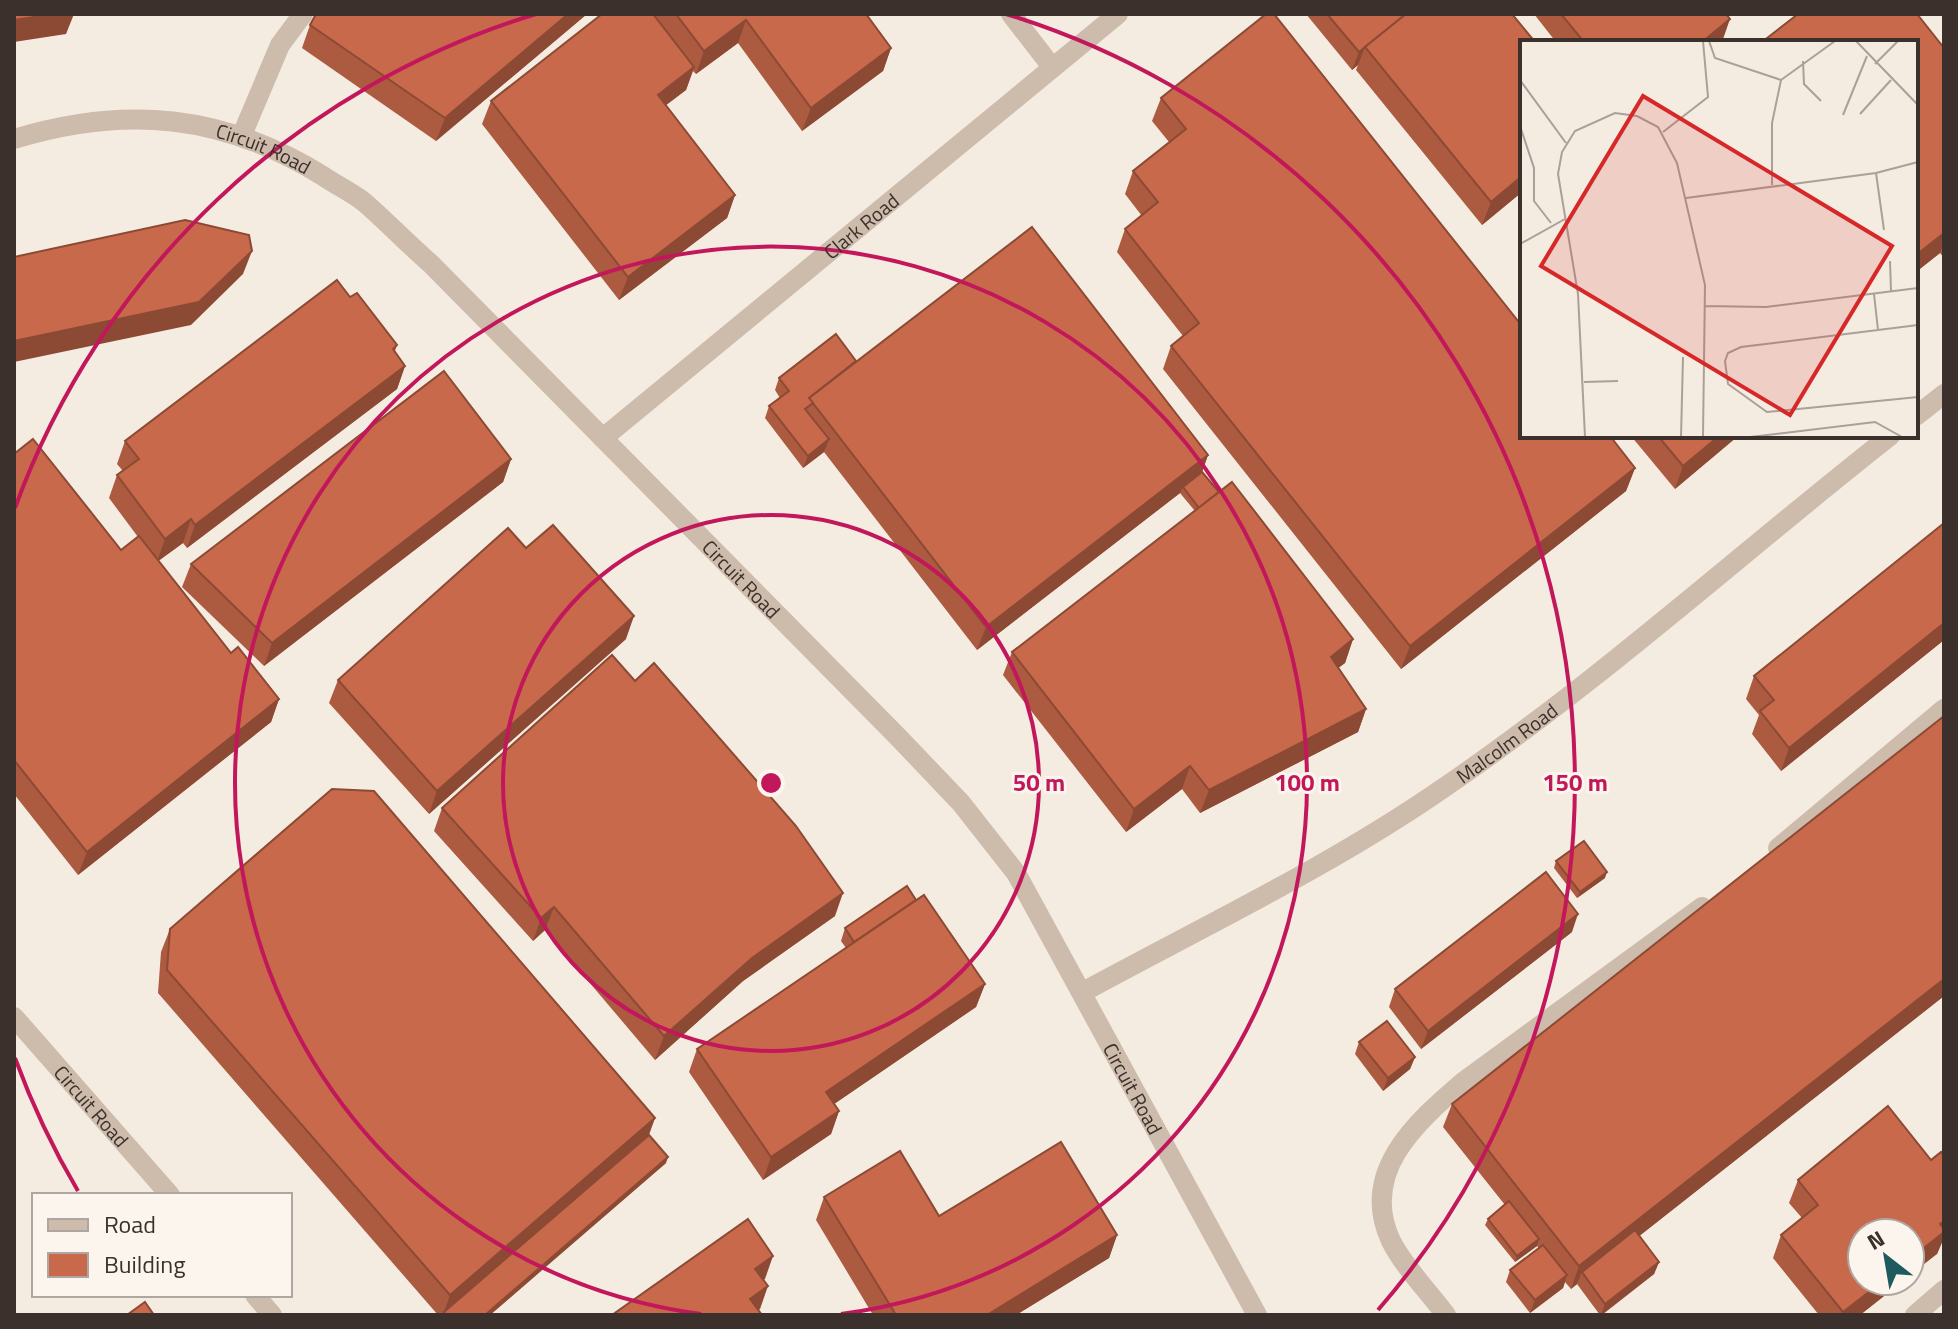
<svg xmlns="http://www.w3.org/2000/svg" width="1958" height="1329" viewBox="0 0 1958 1329" font-family="'Titillium Web',sans-serif">
  <style>
    .lines { fill: none; stroke-linecap: round; stroke-linejoin: round }
    .minor { stroke: #cdbbac; stroke-width: 20 }
    .wall { fill: #ac5a40 }
    .shaded-wall { fill: #8c4a34 }
    .building { fill: #c8694b; stroke: #8c4a34; stroke-width: 2 }
    .ring { fill: none; stroke: #c2185b; stroke-width: 4 }
    .labels { text-anchor: middle; dominant-baseline: central; stroke-width: 6; stroke-linejoin: round; paint-order: stroke }
    .street-label { font-size: 20px; fill: #3b302b; stroke: #fbf5ee }
    .inset-road { fill: none; stroke: #aaa098; stroke-width: 2 }
    .view { fill: #d62828; fill-opacity: 0.15; stroke: #d62828; stroke-width: 4 }
    .inset-edge { fill: none; stroke: #3b302b; stroke-width: 4 }
    .centre { fill: #c2185b; stroke: #fbf5ee; stroke-width: 4 }
    .ring-label { font-size: 24px; text-anchor: middle; font-weight: bold; fill: #c2185b; stroke: #fbf5ee; stroke-width: 6; stroke-linejoin: round; paint-order: stroke }
  </style>
  <rect width="100%" height="100%" fill="#f4ebe1"/>
  <g class="lines">
    <g class="minor">
      <polyline points="1011,14 1052,67"/>
      <polyline points="242,135 280,45 303,14"/>
      <path id="s1" d="M14 139C125 105 223 114 323 176 336 185 351 192 364 202 387 222 408 244 431 264L900 739 961 803 1016 873 1257 1315"/>
      <polyline points="1916,416 1944,394"/>
      <path id="s2" d="M603 438 1118 14"/>
      <polyline points="1778,848 1944,709"/>
      <path id="s3" d="M1083 992C1204 926 1329 867 1442 789 1599 682 1741 553 1890 436"/>
      <path id="s4" d="M14 1017 170 1195"/>
      <polyline points="255,1295 272,1315"/>
      <path d="M1446 1315C1429 1292 1404 1267 1391 1241 1359 1173 1415 1123 1463 1082L1702 907"/>
      <polyline points="1915,1315 1944,1290"/>
    </g>
  </g>
  <g class="wall">
    <polygon points="587,14 436,141 302,48 310,25"/>
    <polygon points="602,14 866,14 891,48 883,71 802,131 738,43 696,74 693,71 686,90 666,105 735,195 727,218 619,300 482,124 491,101"/>
    <polygon points="1306,14 1512,14 1522,192 1482,225 1356,70 1358,65 1352,70"/>
    <polygon points="1534,14 1726,14 1722,42 1556,42"/>
    <polygon points="1916,42 1944,48 1944,258 1940,253 1916,272"/>
    <polygon points="1161,98 1635,468 1626,491 1401,669 1163,369 1171,346 1183,336 1117,252 1125,229 1142,216 1125,194 1133,171 1169,142 1152,121"/>
    <polygon points="350,297 397,345 395,351 405,366 397,389 187,548 183,543 158,561 231,653 279,699 271,722 78,875 14,794 14,454 121,550 138,537 109,498 117,475 123,471 117,464 125,441"/>
    <polygon points="856,361 1208,455 1202,472 1353,639 1345,663 1338,668 1366,709 1358,732 1200,813 1182,789 1126,832 1003,675 1012,652 1195,511 1180,493 977,650 824,452 803,468 765,418 769,406 780,398 775,390 779,378"/>
    <polygon points="1631,436 1738,436 1675,489"/>
    <polygon points="511,459 503,482 264,666 182,587 191,564"/>
    <polygon points="1944,523 1944,640 1781,771 1752,734 1759,715 1746,699 1754,676"/>
    <polygon points="626,639 429,814 329,703 338,680"/>
    <polygon points="1944,716 1944,996 1639,1236 1659,1262 1654,1274 1602,1315 1600,1315 1577,1284 1571,1289 1565,1282 1563,1288 1530,1313 1506,1282 1510,1270 1539,1248 1537,1246 1515,1262 1485,1225 1488,1219 1505,1205 1443,1127 1452,1104"/>
    <polygon points="442,808 835,916 743,981 655,1060 545,930 533,941 434,831"/>
    <polygon points="1556,861 1605,878 1577,898 1554,868"/>
    <polygon points="916,900 985,984 976,1007 834,1104 839,1111 831,1134 763,1180 689,1072 697,1049 846,948 841,941 845,928"/>
    <polygon points="170,929 655,1118 649,1135 666,1163 490,1315 438,1315 158,993 161,952"/>
    <polygon points="1572,932 1421,1049 1389,1007 1395,989"/>
    <polygon points="1359,1042 1415,1057 1410,1069 1383,1091 1355,1054"/>
    <polygon points="1931,1160 1943,1239 1937,1254 1862,1281 1903,1281 1860,1315 1819,1315 1773,1258 1781,1235 1802,1218 1789,1203 1798,1180"/>
    <polygon points="824,1197 939,1216 1117,1235 1109,1258 1016,1315 873,1315 816,1220"/>
  </g>
  <g class="shaded-wall">
    <polygon points="54,14 74,14 66,34 14,42 14,20"/>
    <polygon points="568,14 587,14 436,141 445,118"/>
    <polygon points="1406,14 1365,47 1358,65 1352,70 1359,52"/>
    <polygon points="1730,19 1722,42 1702,42"/>
    <polygon points="746,20 738,43 696,74 704,51"/>
    <polygon points="891,48 883,71 802,131 811,108"/>
    <polygon points="694,67 686,90 649,118 658,95"/>
    <polygon points="1522,176 1522,192 1482,225 1491,202"/>
    <polygon points="735,195 727,218 619,300 628,277"/>
    <polygon points="1944,233 1944,242 1940,253 1916,272 1916,255"/>
    <polygon points="252,251 243,274 191,325 14,362 14,341"/>
    <polygon points="405,366 397,389 187,548 195,525"/>
    <polygon points="1719,436 1738,436 1675,489 1683,466"/>
    <polygon points="829,439 824,452 803,468 808,456"/>
    <polygon points="1208,455 1200,478 1183,487 1180,493 977,650 986,627"/>
    <polygon points="511,459 503,482 264,666 272,643"/>
    <polygon points="1635,468 1626,491 1401,669 1410,646"/>
    <polygon points="191,519 183,543 157,562 165,539"/>
    <polygon points="634,616 626,639 429,814 437,791"/>
    <polygon points="1944,623 1944,640 1781,771 1789,748"/>
    <polygon points="1353,639 1345,663 1322,680 1331,657"/>
    <polygon points="279,699 271,722 78,875 87,852"/>
    <polygon points="1366,709 1358,732 1200,813 1209,790"/>
    <polygon points="1190,766 1182,789 1126,832 1134,809"/>
    <polygon points="1607,872 1605,878 1577,898 1580,892"/>
    <polygon points="843,893 835,916 743,981 655,1060 664,1036 752,958"/>
    <polygon points="554,907 545,930 533,941 541,918"/>
    <polygon points="1578,914 1572,932 1421,1049 1428,1031"/>
    <polygon points="1944,979 1944,996 1586,1278 1582,1272 1586,1261"/>
    <polygon points="985,984 976,1007 818,1115 826,1092"/>
    <polygon points="1415,1057 1410,1069 1383,1091 1388,1078"/>
    <polygon points="839,1111 831,1134 763,1180 771,1157"/>
    <polygon points="655,1118 646,1141 444,1312 443,1315 450,1295"/>
    <polygon points="668,1157 666,1163 490,1315 485,1315"/>
    <polygon points="1944,1221 1944,1238 1937,1254 1910,1275 1910,1259"/>
    <polygon points="1117,1235 1109,1258 1016,1315 987,1315"/>
    <polygon points="1539,1239 1537,1246 1515,1262 1517,1256"/>
    <polygon points="773,1256 765,1279 747,1292 755,1269"/>
    <polygon points="1586,1261 1577,1284 1571,1289 1579,1266"/>
    <polygon points="1659,1262 1654,1274 1601,1315 1605,1304"/>
    <polygon points="1567,1275 1563,1288 1530,1313 1535,1300"/>
    <polygon points="1883,1281 1903,1281 1860,1315 1842,1315 1843,1312"/>
    <polygon points="768,1286 760,1309 752,1315 750,1299"/>
  </g>
  <g class="building">
    <polygon points="14,14 54,14 14,20"/>
    <polygon points="316,14 568,14 445,118 310,25"/>
    <polygon points="602,14 653,14 694,67 658,95 735,195 628,277 491,101"/>
    <polygon points="676,14 866,14 891,48 811,108 746,20 704,51"/>
    <polygon points="1266,14 1274,14 1522,326 1522,436 1610,436 1635,468 1410,646 1171,346 1199,323 1125,229 1158,202 1133,171 1186,129 1161,98"/>
    <polygon points="1327,14 1406,14 1359,52"/>
    <polygon points="1406,14 1512,14 1535,42 1522,42 1522,176 1491,202 1365,47"/>
    <polygon points="1561,14 1726,14 1730,19 1702,42 1584,42"/>
    <polygon points="1798,14 1917,14 1944,48 1944,233 1916,255 1916,42 1762,42"/>
    <polygon points="185,220 249,235 252,251 199,302 14,341 14,257"/>
    <polygon points="1032,227 1208,455 986,627 809,398"/>
    <polygon points="337,280 350,297 357,293 397,345 393,349 405,366 195,525 191,519 165,539 117,475 139,459 125,441"/>
    <polygon points="836,334 856,361 809,398 813,403 805,409 829,439 808,456 769,406 789,391 779,378"/>
    <polygon points="444,371 511,459 272,643 191,564"/>
    <polygon points="1658,436 1719,436 1683,466"/>
    <polygon points="33,439 121,550 139,536 231,653 238,647 279,699 87,852 14,760 14,454"/>
    <polygon points="1202,472 1219,492 1199,508 1183,487"/>
    <polygon points="1232,482 1353,639 1331,657 1366,709 1209,790 1190,766 1134,809 1012,652"/>
    <polygon points="1944,523 1944,623 1789,748 1760,711 1774,700 1754,676"/>
    <polygon points="553,525 634,616 437,791 338,680 508,528 526,548"/>
    <polygon points="612,655 635,681 654,663 796,826 843,893 752,958 664,1036 554,907 541,918 442,808"/>
    <polygon points="1944,716 1944,979 1579,1266 1452,1104"/>
    <polygon points="332,789 374,791 655,1118 450,1295 167,970 170,929"/>
    <polygon points="1584,841 1607,872 1580,892 1556,861"/>
    <polygon points="1546,872 1578,914 1428,1031 1395,989"/>
    <polygon points="907,886 916,900 854,942 845,928"/>
    <polygon points="924,895 985,984 826,1092 839,1111 771,1157 697,1049"/>
    <polygon points="1387,1021 1415,1057 1388,1078 1359,1042"/>
    <polygon points="1888,1106 1931,1160 1941,1152 1944,1156 1944,1221 1940,1224 1944,1229 1944,1232 1910,1259 1910,1233 1862,1233 1862,1281 1883,1281 1843,1312 1781,1235 1818,1205 1798,1180"/>
    <polygon points="649,1135 668,1157 485,1315 446,1315 444,1312"/>
    <polygon points="1061,1142 1117,1235 987,1315 896,1315 824,1197 900,1151 939,1216"/>
    <polygon points="1509,1201 1539,1239 1517,1256 1488,1219"/>
    <polygon points="748,1219 773,1256 755,1269 768,1286 750,1299 762,1315 612,1315"/>
    <polygon points="1635,1230 1659,1262 1605,1304 1582,1272"/>
    <polygon points="1543,1245 1567,1275 1535,1300 1510,1270"/>
    <polygon points="145,1302 154,1315 127,1315"/>
  </g>
  <g class="ring">
    <circle cx="771" cy="783" r="268"/>
    <path d="M701 1314A536 536 0 1 1 841 1314"/>
    <path d="M78 1191A804 804 0 0 1 15 1058M15 508A804 804 0 0 1 536 14M1006 14A804 804 0 0 1 1378 1310"/>
  </g>
  <g class="labels">
    <g class="street-label">
      <text stroke="none"><textPath href="#s1" startOffset="256">Circuit Road</textPath></text>
      <text stroke="none"><textPath href="#s2" startOffset="334">Clark Road</textPath></text>
      <text stroke="none"><textPath href="#s1" startOffset="904">Circuit Road</textPath></text>
      <text stroke="none"><textPath href="#s3" startOffset="492">Malcolm Road</textPath></text>
      <text stroke="none"><textPath href="#s1" startOffset="1552">Circuit Road</textPath></text>
      <text stroke="none"><textPath href="#s4" startOffset="118">Circuit Road</textPath></text>
    </g>
  </g>
  <g transform="translate(1520 40)">
    <rect width="398" height="398" fill="#f4ebe1"/>
    <path class="inset-road" d="M189 1 195 18 261 40M336 1 398 65M283 21 284 44 301 61M355 24 378 1M0 40 46 103M340 74 371 40M323 75 347 16M0 86 14 128V161L31 183M143 92 188 57 183 1M356 133 364 190M252 145V83L261 40 315 1M166 158 356 133 398 122M0 204 45 179M370 221 371 251M354 254 358 290M185 266 246 267 398 248M398 285 221 307 208 313 205 321 208 344 247 372 398 357M64 342 98 341M65 397 58 254 38 134 42 112 55 91 95 73 117 76 138 87 157 123 185 245 183 397M161 397 163 317M230 397 355 382 382 397"/>
    <path class="view" d="M123 56 372 206 270 375 21 226Z"/>
    <rect width="398" height="398" class="inset-edge"/>
  </g>
  <circle cx="771" cy="783" r="12" class="centre"/>
  <g class="ring-label">
    <text x="1039" y="791">50 m</text>
    <text x="1307" y="791">100 m</text>
    <text x="1575" y="791">150 m</text>
  </g>
  <rect width="1958" height="1329" fill="none" stroke="#3b302b" stroke-width="32"/>
  <rect x="32" y="1193" width="260" height="104" fill="#fbf5ee" stroke="#aea6a0" stroke-width="2"/>
  <rect x="48" y="1219" width="40" height="12" fill="#cdbbac" stroke="#aea6a0" stroke-width="2"/>
  <text x="104" y="1233" font-size="24" fill="#3b302b">Road</text>
  <rect x="48" y="1253" width="40" height="24" fill="#c8694b" stroke="#aea6a0" stroke-width="2"/>
  <text x="104" y="1273" font-size="24" fill="#3b302b">Building</text>
  <g transform="translate(1886 1257) rotate(329)"><circle r="38" fill="#fbf5ee" stroke="#aea6a0" stroke-width="2"/>
  <path d="M0-6L14 30L0 20L-14 30Z" fill="#1f5a5e"/>
  <text y="-12" font-size="22" font-weight="bold" text-anchor="middle" fill="#3b302b">N</text>
  </g>
</svg>
